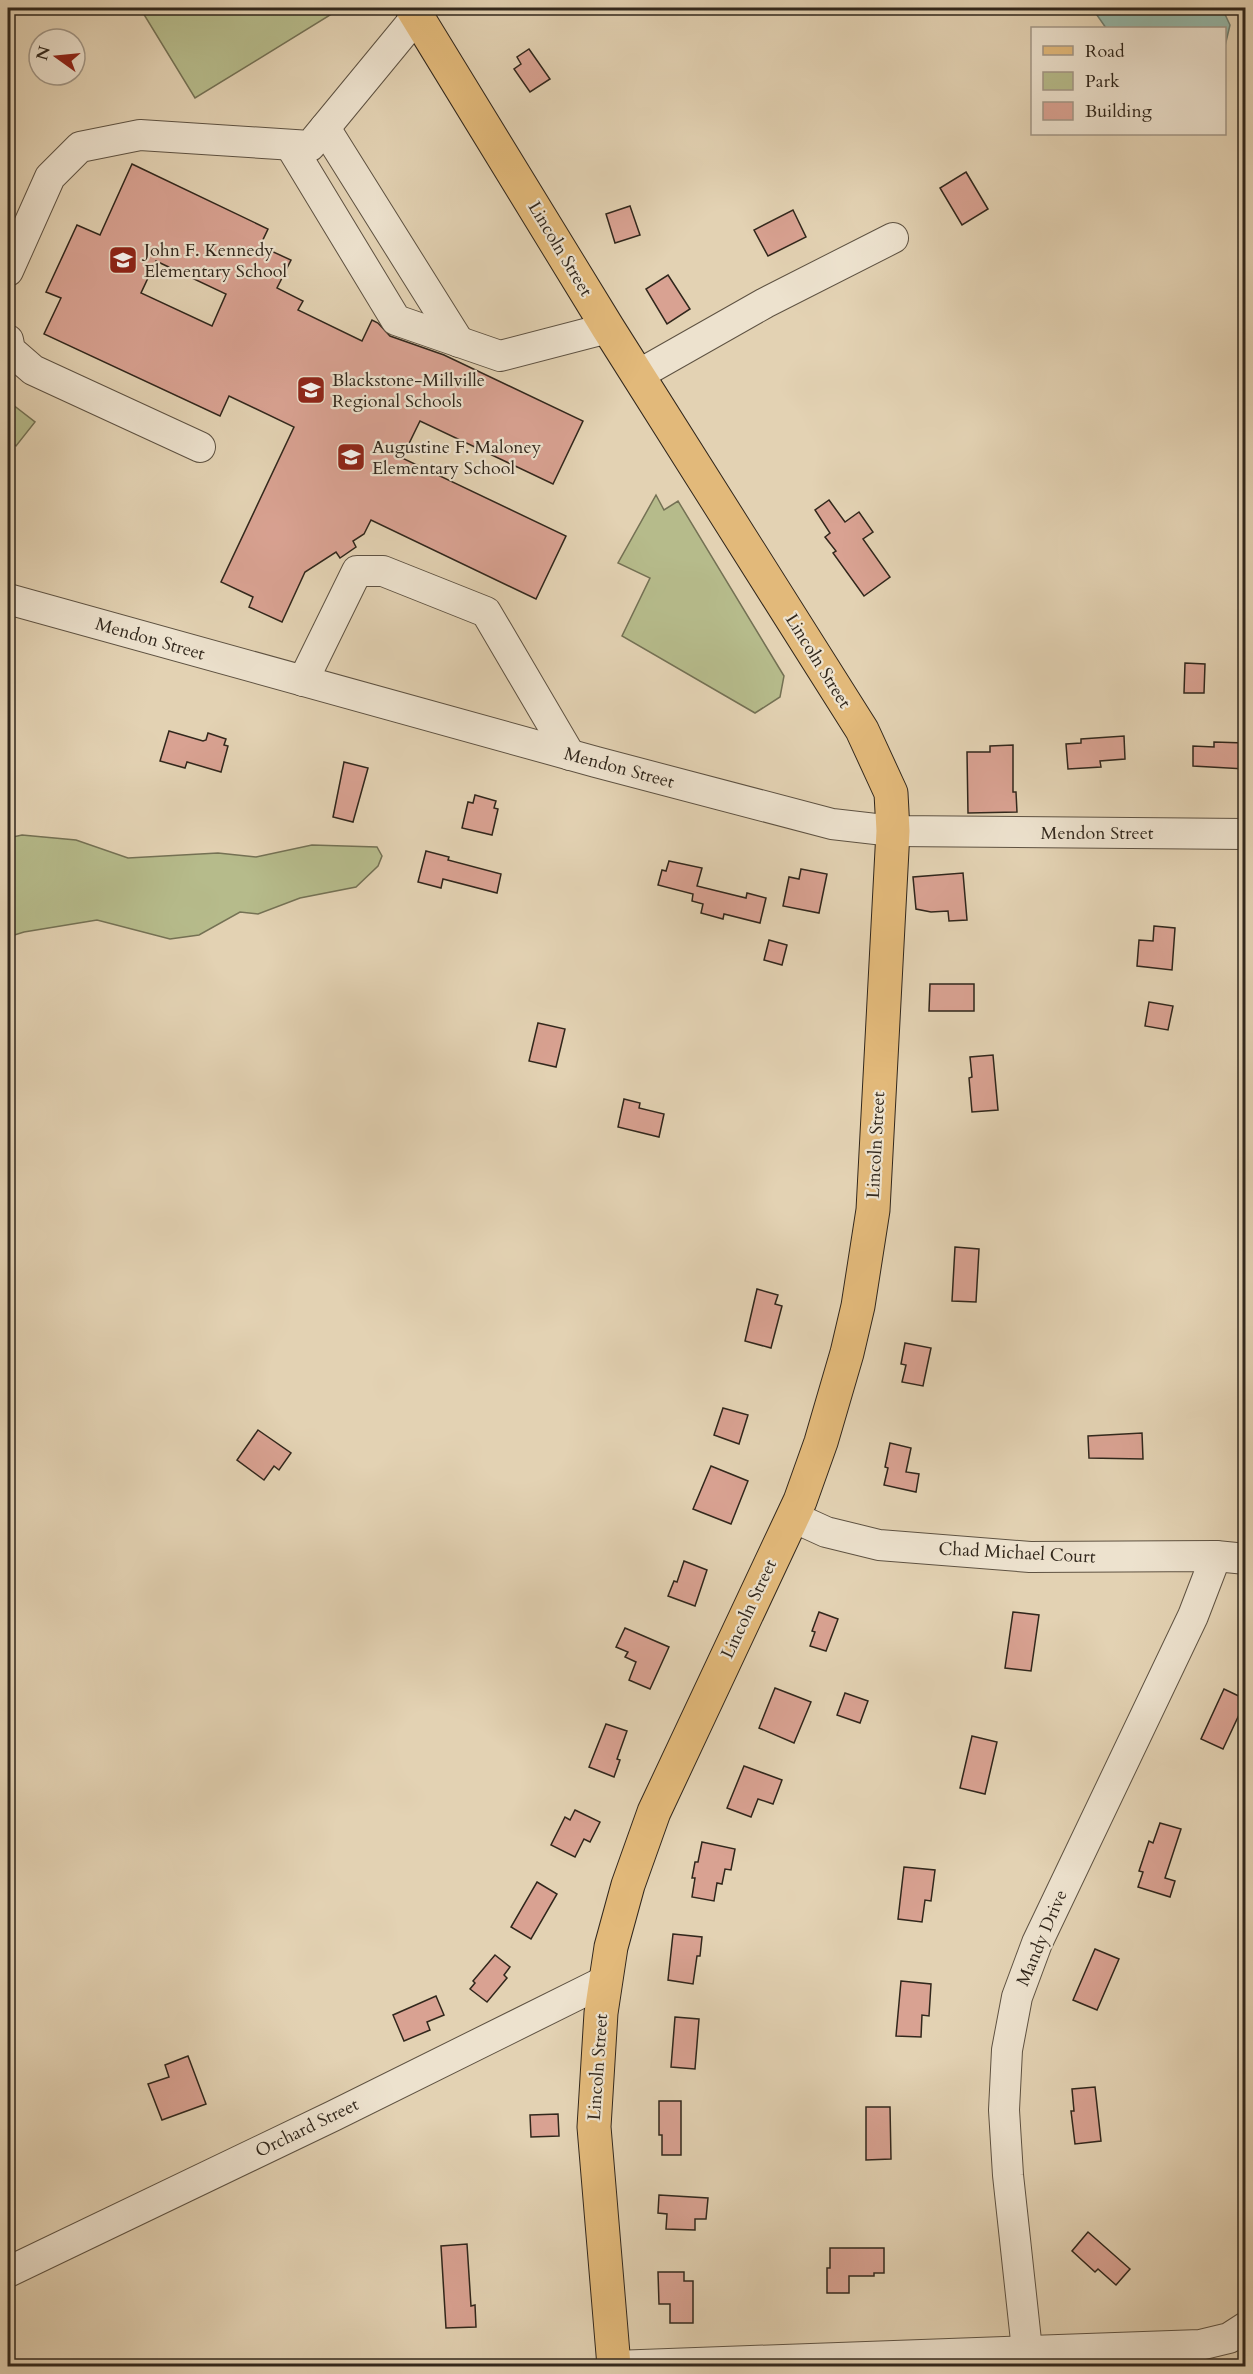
<svg xmlns="http://www.w3.org/2000/svg" width="1253" height="2374" viewBox="0 0 1253 2374" font-family="Cardo,serif">
  <style>
    .green { fill: #b6bb8b; stroke: #747154; stroke-width: 1.5 }
    .water { fill: #96b8a9; stroke: #6e7e71; stroke-width: 1.5 }
    .building { fill: #d9a292; stroke: #31271c; stroke-width: 1.5; fill-rule: evenodd }
    .lines { fill: none; stroke-linecap: round; stroke-linejoin: round }
    .minor-casing { stroke: #5e5242; stroke-width: 32 }
    .major-casing { stroke: #31271c; stroke-width: 35 }
    .minor { stroke: #ede2ce; stroke-width: 30 }
    .major { stroke: #e2b97a; stroke-width: 33 }
    .labels { text-anchor: middle; dominant-baseline: central; stroke-width: 4.5; stroke-linejoin: round; paint-order: stroke }
    .street-label { font-size: 18px; fill: #31271c; stroke: #ede2ce }
    .poi-label { font-size: 18px; fill: #31271c; stroke: #ede2ce; text-anchor: start }
  </style>
  <rect width="100%" height="100%" fill="#e3d2b3"/>
  <filter id="stains"><feTurbulence type="fractalNoise" baseFrequency=".00333" numOctaves="4"/><feColorMatrix values="0 0 0 0 .2 0 0 0 0 .09 0 0 0 0 .02 0 0 0 .5 -.17"/></filter>
  <radialGradient id="worn" r=".72"><stop offset=".6" stop-color="#630" stop-opacity="0"/><stop offset="1" stop-color="#630" stop-opacity=".3"/></radialGradient>
  <g class="green">
    <polygon points="140,8 333,8 335,12 195,98"/>
    <polygon points="8,401 35,422 16,446 8,439"/>
    <polygon points="656,495 664,510 678,501 784,676 780,697 755,713 622,636 650,578 618,563"/>
    <polygon points="22,835 76,840 128,858 218,853 256,857 312,845 377,847 382,856 378,866 356,887 300,898 258,914 240,912 199,935 170,939 97,920 24,932 8,937 8,838"/>
  </g>
  <polygon class="water" points="1092,8 1222,8 1230,25 1225,46 1224,28 1106,28"/>
  <g class="building">
    <polygon points="529,49 550,79 530,92 514,69 521,64 517,57"/>
    <path d="M132 164 268 229 260 246 291 260 277 288 303 301 298 310 362 341 372 320 378 323 390 336 444 355 583 421 553 484 420 421 402 458 566 536 536 599 371 520 364 534 353 541 356 547 340 558 336 552 305 572 282 622 249 607 253 597 221 582 294 427 229 396 220 416 44 334 61 298 46 292 77 225 100 235ZM156 261 226 294 212 326 141 293Z"/>
    <polygon points="966,172 988,209 962,225 940,188"/>
    <polygon points="630,206 640,235 615,243 606,214"/>
    <polygon points="793,210 806,237 768,256 754,230"/>
    <polygon points="668,275 690,309 667,324 646,289"/>
    <polygon points="829,500 845,522 859,512 873,532 863,539 890,577 864,596 833,553 836,551 825,537 830,533 815,510"/>
    <polygon points="1185,663 1205,664 1204,693 1184,693"/>
    <polygon points="169,731 203,741 206,740 208,733 226,739 224,745 228,746 221,772 187,762 185,768 160,761"/>
    <polygon points="1124,736 1125,759 1100,761 1101,767 1068,769 1066,744 1081,743 1081,739"/>
    <polygon points="1214,742 1245,743 1245,769 1193,766 1193,746 1214,747"/>
    <polygon points="1013,745 1013,792 1016,792 1017,812 968,813 967,752 990,752 990,746"/>
    <polygon points="344,762 368,768 353,822 333,817"/>
    <polygon points="475,795 496,801 494,808 498,809 492,835 462,828 468,802 473,803"/>
    <polygon points="426,851 449,857 448,860 501,874 497,893 443,879 441,888 418,882"/>
    <polygon points="669,861 702,868 697,886 746,898 747,893 766,898 760,923 724,914 723,919 701,913 703,904 692,901 693,894 658,885 662,870 666,871"/>
    <polygon points="801,869 827,874 819,913 783,906 789,877 799,879"/>
    <polygon points="963,873 967,920 949,921 948,911 931,912 916,909 913,877"/>
    <polygon points="1154,926 1175,928 1172,970 1137,966 1139,940 1153,941"/>
    <polygon points="769,940 787,945 782,965 764,960"/>
    <polygon points="930,984 974,984 974,1011 929,1011"/>
    <polygon points="1149,1002 1173,1006 1168,1030 1145,1026"/>
    <polygon points="538,1023 565,1029 556,1067 529,1061"/>
    <polygon points="993,1055 998,1110 972,1112 969,1078 972,1077 970,1057"/>
    <polygon points="624,1099 640,1103 639,1108 664,1114 659,1137 618,1127"/>
    <polygon points="955,1247 979,1249 976,1302 952,1301"/>
    <polygon points="757,1289 778,1295 775,1304 782,1306 771,1348 745,1341"/>
    <polygon points="905,1343 931,1348 923,1386 902,1382 906,1365 901,1364"/>
    <polygon points="723,1408 748,1415 739,1444 714,1435"/>
    <polygon points="258,1430 291,1453 279,1470 274,1466 264,1480 237,1460"/>
    <polygon points="1142,1433 1143,1459 1089,1458 1088,1436"/>
    <polygon points="890,1443 911,1448 906,1472 919,1474 916,1492 884,1485 888,1468 885,1467"/>
    <polygon points="711,1466 748,1481 731,1524 693,1509"/>
    <polygon points="684,1561 707,1570 695,1606 668,1596 674,1581 677,1582"/>
    <polygon points="819,1612 838,1619 826,1651 810,1646 815,1632 812,1631"/>
    <polygon points="1013,1612 1039,1615 1031,1671 1005,1668"/>
    <polygon points="625,1628 669,1647 650,1689 629,1680 636,1662 625,1657 628,1652 616,1647"/>
    <polygon points="775,1688 811,1702 794,1743 759,1728"/>
    <polygon points="1224,1689 1245,1699 1245,1702 1223,1749 1201,1739"/>
    <polygon points="845,1693 868,1701 860,1723 837,1715"/>
    <polygon points="606,1724 627,1731 617,1759 620,1760 614,1777 589,1767"/>
    <polygon points="972,1736 997,1742 985,1794 960,1788"/>
    <polygon points="744,1766 782,1780 773,1804 758,1799 751,1817 727,1808"/>
    <polygon points="575,1810 600,1822 590,1842 584,1839 575,1857 551,1845 565,1817 570,1820"/>
    <polygon points="1160,1823 1181,1829 1165,1878 1175,1881 1170,1897 1138,1887 1143,1872 1139,1871 1149,1841 1153,1843"/>
    <polygon points="702,1842 735,1849 731,1870 725,1869 722,1884 717,1883 714,1901 692,1897 695,1878 692,1878 695,1862 698,1862"/>
    <polygon points="904,1867 935,1870 931,1901 925,1900 922,1922 898,1919"/>
    <polygon points="537,1882 557,1894 531,1939 511,1927"/>
    <polygon points="673,1934 702,1937 700,1956 697,1956 693,1984 668,1980"/>
    <polygon points="1095,1949 1119,1959 1097,2010 1073,2000"/>
    <polygon points="495,1955 510,1967 504,1975 507,1978 487,2002 470,1989 475,1983 473,1981"/>
    <polygon points="901,1981 931,1984 929,2016 922,2015 921,2037 896,2036"/>
    <polygon points="436,1996 444,2015 427,2022 430,2030 404,2041 393,2015"/>
    <polygon points="675,2017 699,2019 695,2069 671,2067"/>
    <polygon points="188,2056 206,2104 162,2120 148,2084 169,2077 165,2065"/>
    <polygon points="1095,2087 1101,2141 1075,2144 1071,2111 1074,2111 1072,2089"/>
    <polygon points="659,2101 681,2101 681,2155 662,2155 662,2135 659,2135"/>
    <polygon points="866,2107 890,2107 891,2159 866,2160"/>
    <polygon points="558,2114 559,2136 531,2137 530,2115"/>
    <polygon points="659,2195 708,2198 706,2219 695,2219 695,2230 666,2229 667,2214 658,2213"/>
    <polygon points="1088,2232 1130,2269 1116,2285 1098,2269 1095,2272 1072,2251"/>
    <polygon points="467,2244 471,2306 475,2305 476,2327 446,2328 441,2246"/>
    <polygon points="830,2248 884,2248 884,2273 874,2273 874,2276 849,2276 849,2293 827,2293 827,2268 830,2268"/>
    <polygon points="658,2272 684,2272 684,2281 693,2281 693,2323 670,2323 670,2304 659,2304"/>
  </g>
  <g class="lines">
    <g class="minor-casing">
      <g id="minor">
        <polyline points="325,128 459,342"/>
        <polyline points="290,145 396,320 500,356 608,328"/>
        <polyline points="8,271 50,177 80,147 140,135 310,146 417,16"/>
        <polyline points="8,340 10,350 33,370 200,447"/>
        <polyline points="638,375 765,303 893,238"/>
        <polyline points="8,599 596,762 832,824 893,831 1246,834"/>
        <polyline points="303,681 357,571 383,571 486,612 570,755"/>
        <polyline points="793,1517 826,1532 879,1545 1030,1557 1216,1556 1246,1559"/>
        <polyline points="8,2272 333,2116 605,1981"/>
        <polyline points="1027,2350 1008,2175 1004,2110 1007,2050 1017,1997 1037,1943 1193,1616 1216,1556"/>
        <polyline points="614,2366 1200,2345 1229,2338 1246,2327"/>
      </g>
    </g>
    <g class="major-casing">
      <polyline id="major" points="412,8 608,328 862,730 891,793 893,831 873,1210 858,1306 847,1353 821,1442 800,1501 654,1812 628,1885 611,1947 601,2013 594,2127 614,2366"/>
    </g>
    <use href="#minor" class="minor"/>
    <use href="#major" class="major"/>
  </g>
  <defs>
    <g id="school-square" transform="scale(1.5)"><rect x="-9" y="-9" width="18" height="18" rx="4" fill="#8f2418" stroke="#ede2ce"/><path d="M0-5L7-2L0 1L-7-2ZM-4 1L0 2.5L4 1V4Q0 6-4 4Z" fill="#fff"/></g>
  </defs>
  <g fill-rule="evenodd">
    <use href="#school-square" x="123" y="260"/>
    <use href="#school-square" x="311" y="390"/>
    <use href="#school-square" x="351" y="457"/>
  </g>
  <g class="labels">
    <g class="street-label">
      <text transform="translate(560 249) rotate(59)">Lincoln Street</text>
      <text transform="translate(150 639) rotate(16)">Mendon Street</text>
      <text transform="translate(818 661) rotate(58)">Lincoln Street</text>
      <text transform="translate(619 768) rotate(15)">Mendon Street</text>
      <text x="1097" y="833">Mendon Street</text>
      <text transform="translate(876 1145) rotate(-87)">Lincoln Street</text>
      <text transform="translate(1017 1553) rotate(3)">Chad Michael Court</text>
      <text transform="translate(749 1609) rotate(-65)">Lincoln Street</text>
      <text transform="translate(1042 1938) rotate(-67)">Mandy Drive</text>
      <text transform="translate(598 2067) rotate(-86)">Lincoln Street</text>
      <text transform="translate(307 2128) rotate(-26)">Orchard Street</text>
    </g>
    <g class="poi-label">
      <text x="144" y="250">John F. Kennedy<tspan x="144" dy="21">Elementary School</tspan></text>
      <text x="332" y="380">Blackstone-Millville<tspan x="332" dy="21">Regional Schools</tspan></text>
      <text x="372" y="447">Augustine F. Maloney<tspan x="372" dy="21">Elementary School</tspan></text>
    </g>
  </g>
  <rect width="1253" height="2374" fill="none" stroke="#e3d2b3" stroke-width="30"/>
  <rect x="9" y="9" width="1235" height="2356" fill="none" stroke="#31271c" stroke-width="3"/>
  <rect x="15" y="15" width="1223" height="2344" fill="none" stroke="#31271c" stroke-width="1.5"/>
  <rect x="1031" y="27" width="195" height="108" fill="#ede2ce" stroke="#a29787" stroke-width="1.5"/>
  <rect x="1043" y="46" width="30" height="9" fill="#e2b97a" stroke="#a29787" stroke-width="1.5"/>
  <text x="1085" y="57" font-size="18" fill="#31271c">Road</text>
  <rect x="1043" y="72" width="30" height="18" fill="#b6bb8b" stroke="#a29787" stroke-width="1.5"/>
  <text x="1085" y="87" font-size="18" fill="#31271c">Park</text>
  <rect x="1043" y="102" width="30" height="18" fill="#d9a292" stroke="#a29787" stroke-width="1.5"/>
  <text x="1085" y="117" font-size="18" fill="#31271c">Building</text>
  <g transform="translate(57 57) rotate(285)"><circle r="28" fill="#ede2ce" stroke="#a29787" stroke-width="1.5"/>
  <path d="M0-4.5L10 22L0 15L-10 22Z" fill="#8f2418"/>
  <text y="-9" font-size="16" font-weight="bold" text-anchor="middle" fill="#31271c">N</text>
  </g>
  <rect width="100%" height="100%" filter="url(#stains)"/>
  <rect width="100%" height="100%" fill="url(#worn)"/>
</svg>
